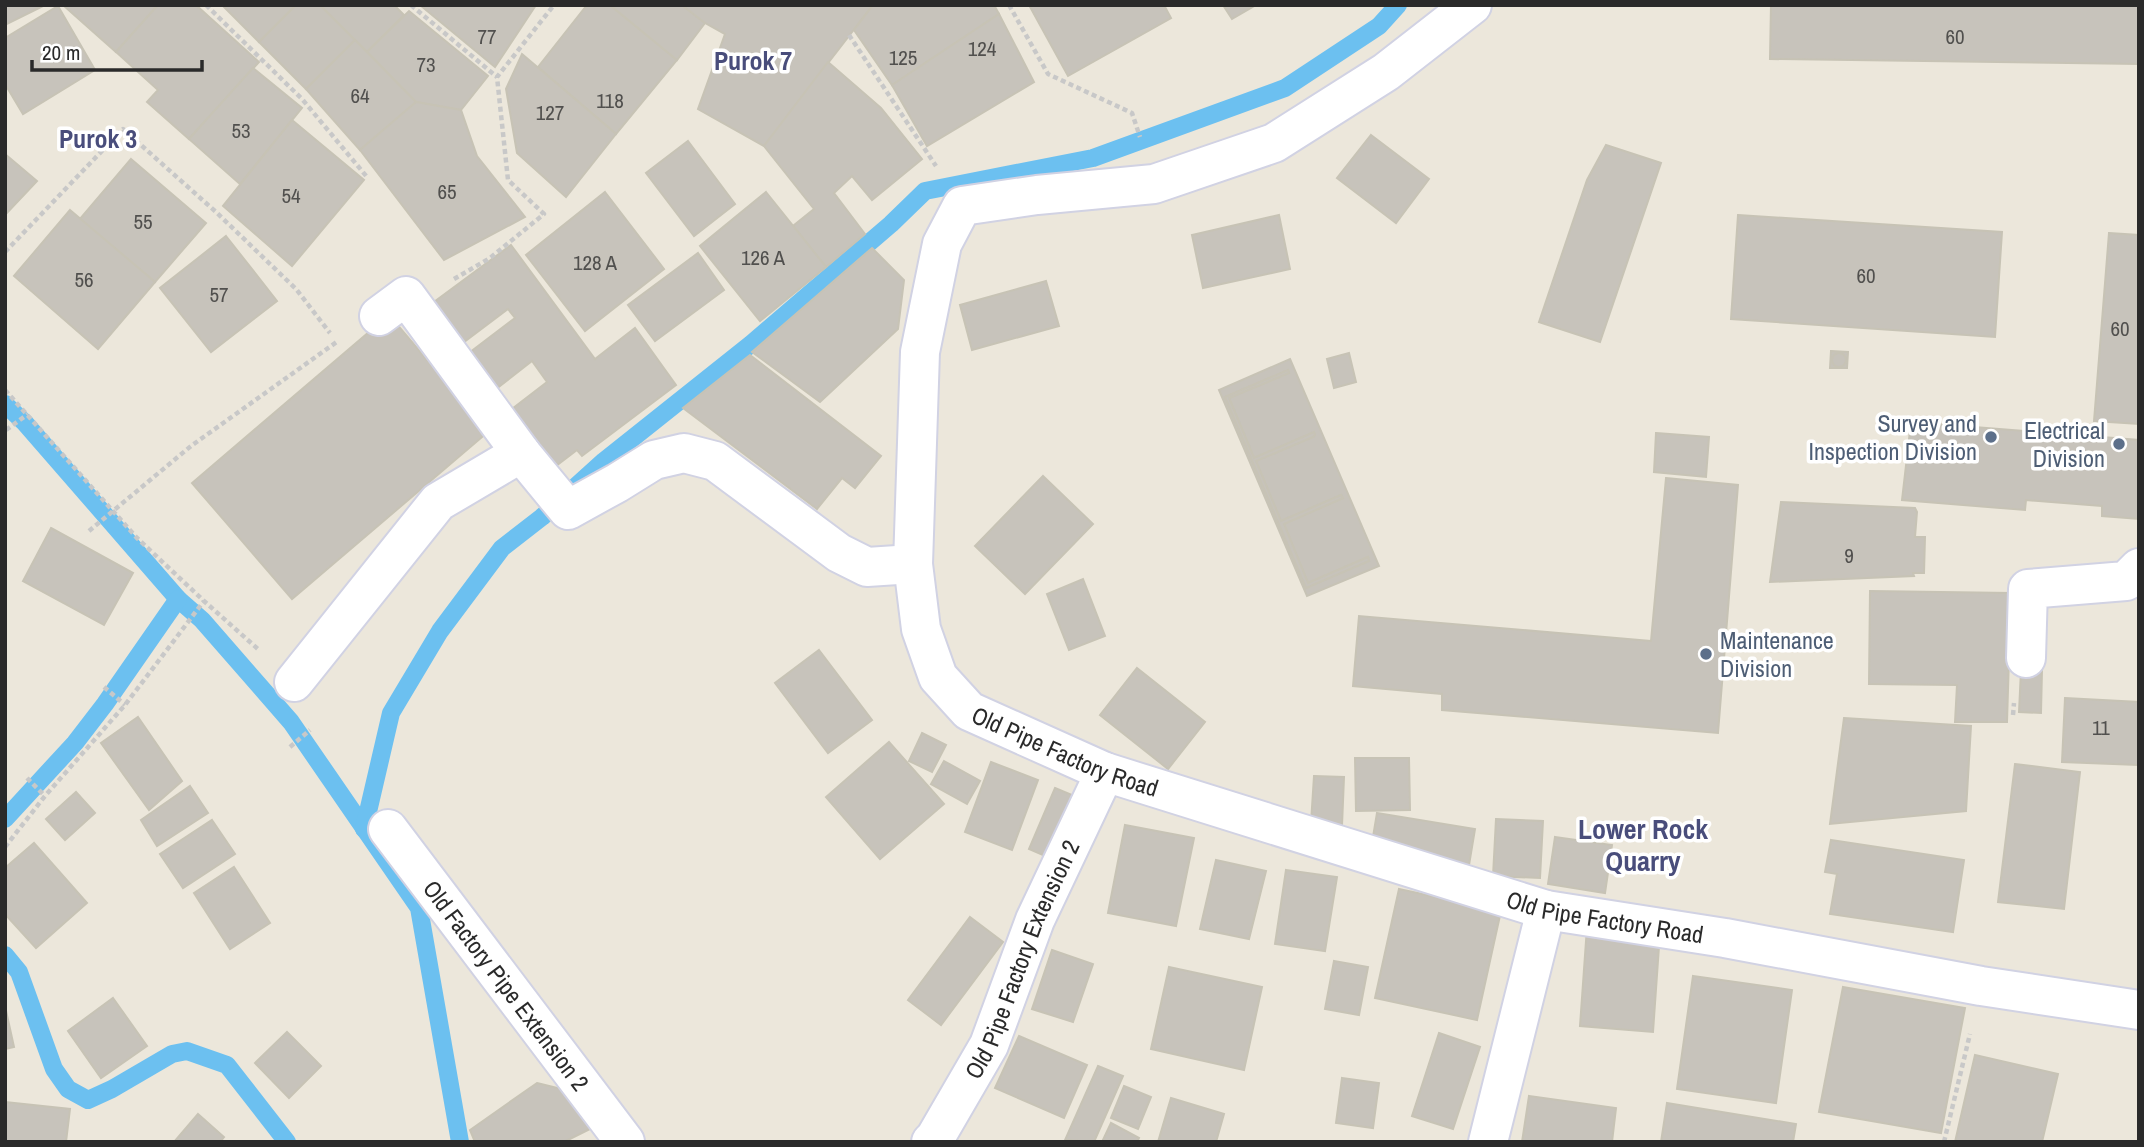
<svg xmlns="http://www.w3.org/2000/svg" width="2144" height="1147" viewBox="0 0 2144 1147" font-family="'Archivo Narrow',sans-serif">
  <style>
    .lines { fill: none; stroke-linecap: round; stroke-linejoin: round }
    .stream { stroke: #6cc0f0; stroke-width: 18 }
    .building { fill: #c7c3bb; stroke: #c7c3b5; stroke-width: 2 }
    .minor-casing { stroke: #d1d2e3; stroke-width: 42 }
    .path { stroke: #c8c8c8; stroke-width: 4.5; stroke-dasharray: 5 3.5; stroke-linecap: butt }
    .minor { stroke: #fff; stroke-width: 38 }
    .service-dot { fill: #5c6f8a; stroke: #fff; stroke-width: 2.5 }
    .labels { text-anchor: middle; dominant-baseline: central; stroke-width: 7; stroke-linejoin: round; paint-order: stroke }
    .number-label { font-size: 21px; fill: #51504e }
    .service-label { font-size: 24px; fill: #4e5e75; stroke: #fff; text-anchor: end }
    .street-label { font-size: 24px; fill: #2a2a2a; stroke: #fff }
    .neighbourhood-label { font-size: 26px; font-weight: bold; fill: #494d7b; stroke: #fff }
    .quarter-label { font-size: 28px; font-weight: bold; fill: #494d7b; stroke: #fff }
  </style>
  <rect width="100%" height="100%" fill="#ece7db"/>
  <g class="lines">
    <g class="stream">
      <polyline points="5,404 25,423 178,599 202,620 291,722 419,908 460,1142"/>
      <polyline points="5,819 75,743 105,704 178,599"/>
      <polyline points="364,829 391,713 440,631 502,548 542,517 604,461 751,344 891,224 925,191 1093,158 1285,88 1379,26 1398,5"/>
      <polyline points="5,955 19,972 54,1069 68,1089 88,1100 112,1089 172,1054 187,1051 227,1065 287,1142"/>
    </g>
  </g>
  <g class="building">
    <polygon points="5,5 45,5 5,25"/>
    <polygon points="63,5 158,5 116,52"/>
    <polygon points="158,5 196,5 259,62 189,139 147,102 158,90 116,52"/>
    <polygon points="222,5 296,5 259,42"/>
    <polygon points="296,5 320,5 355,40 306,89 259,42"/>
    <polygon points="320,5 394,5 404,15 367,52"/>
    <polygon points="420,5 536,5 495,67"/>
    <polygon points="587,5 610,5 677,60 616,134 538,67"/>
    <polygon points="610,5 682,5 705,23 677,60"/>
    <polygon points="682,5 871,5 872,6 764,146 698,109 725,34 705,23"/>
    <polygon points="994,5 999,14 892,85 854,30 873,5"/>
    <polygon points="1029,5 1164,5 1171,18 1068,76"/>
    <polygon points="1223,5 1256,5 1232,19"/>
    <polygon points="1771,5 2139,5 2139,64 1770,59"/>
    <polygon points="58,6 95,70 23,114 5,84 5,38"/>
    <polygon points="409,11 488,76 461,110 416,102 367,52"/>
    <polygon points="999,14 1034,82 927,146 892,85"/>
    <polygon points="355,40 416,102 360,150 306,89"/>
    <polygon points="522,54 616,134 566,197 517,153 506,89"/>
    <polygon points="828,62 881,108 922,159 872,200 852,176 834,193 865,234 826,267 793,226 814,209 764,146"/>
    <polygon points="253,68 302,108 240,184 189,139"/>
    <polygon points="416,102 461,110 477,156 525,217 444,260 360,150"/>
    <polygon points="292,120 364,180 292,266 223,206"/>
    <polygon points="1371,135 1429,179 1396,223 1337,178"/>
    <polygon points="688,141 735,204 694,236 646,173"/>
    <polygon points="1606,145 1661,163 1600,342 1539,322 1587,180"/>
    <polygon points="5,154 37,181 5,215"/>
    <polygon points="131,159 206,223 155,282 80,219"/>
    <polygon points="605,192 664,269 585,331 526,255"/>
    <polygon points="766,192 826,267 760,321 700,246"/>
    <polygon points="70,210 155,282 98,349 14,276"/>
    <polygon points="1279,215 1290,269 1203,288 1192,235"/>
    <polygon points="1738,215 2002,232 1995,337 1731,319"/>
    <polygon points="2109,233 2139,235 2139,424 2094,421"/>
    <polygon points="226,236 277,301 211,352 160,288"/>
    <polygon points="511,245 595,359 635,328 676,385 582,456 577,450 548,472 521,436 528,430 512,409 547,382 532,361 496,389 469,353 515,318 508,309 464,342 434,302"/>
    <polygon points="872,248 904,280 898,329 820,402 752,352"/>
    <polygon points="698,253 724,290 655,341 628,305"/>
    <polygon points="1046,281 1059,326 972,350 960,305"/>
    <polygon points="389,315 488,432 292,599 192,483"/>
    <polygon points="1831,351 1848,352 1847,368 1830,368"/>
    <polygon points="1349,353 1356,382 1334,388 1327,359"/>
    <circle cx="1839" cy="360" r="7"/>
    <polygon points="750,355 881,456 855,488 842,478 817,509 683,408"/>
    <polygon points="1290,359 1379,566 1307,596 1219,390"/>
    <polygon points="1288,370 1289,373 1229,398 1254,458 1314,432 1315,435 1313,437 1256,461 1281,521 1341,495 1343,498 1284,524 1308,583 1368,557 1369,561 1306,588 1225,397"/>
    <polygon points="1288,370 1289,373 1229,398 1254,458 1314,432 1315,435 1313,437 1256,461 1281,521 1341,495 1343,498 1284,524 1308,583 1368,557 1369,561 1306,588 1225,397"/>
    <polygon points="1911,422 2139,440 2139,519 2102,516 2102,506 2026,500 2025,510 1902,500"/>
    <polygon points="1656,433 1709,437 1706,477 1654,472"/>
    <polygon points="1043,476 1093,524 1025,594 975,546"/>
    <polygon points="1666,478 1738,485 1718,733 1442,710 1442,694 1353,686 1359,616 1651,641"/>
    <polygon points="1781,502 1915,508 1917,512 1915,537 1925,537 1924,573 1913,573 1914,576 1770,582"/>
    <polygon points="51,528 133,573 104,625 23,581"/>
    <polygon points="1083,579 1105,636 1069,650 1047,594"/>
    <polygon points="1870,591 2011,593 2007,722 1955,722 1957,685 1869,684"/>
    <polygon points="819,650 872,720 828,753 775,683"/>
    <polygon points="1137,668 1205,722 1168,769 1100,715"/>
    <polygon points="2021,670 2042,670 2041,713 2019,712"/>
    <polygon points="2065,698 2139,702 2138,765 2062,762"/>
    <polygon points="138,717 182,781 149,810 101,743"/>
    <polygon points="1844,718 1971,726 1966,811 1830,824"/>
    <polygon points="922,733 946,745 932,772 909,761"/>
    <polygon points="889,742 944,804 880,859 826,797"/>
    <polygon points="1355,758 1409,758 1410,810 1356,811"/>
    <polygon points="944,761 980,781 967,804 931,784"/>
    <polygon points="991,762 1038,780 1012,850 965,832"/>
    <polygon points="2015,764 2080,772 2064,909 1998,902"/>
    <polygon points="1314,776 1344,777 1342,826 1311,823"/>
    <polygon points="190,786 208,813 157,846 141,820"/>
    <polygon points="1055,788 1084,800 1059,862 1029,849"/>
    <polygon points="76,792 95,813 65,840 46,819"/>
    <polygon points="1377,813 1475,829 1469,865 1371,849"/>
    <polygon points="1496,819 1543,821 1540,878 1493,876"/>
    <polygon points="212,820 235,854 183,888 160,854"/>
    <polygon points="1125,825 1194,838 1176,926 1108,913"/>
    <polygon points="1555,837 1612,845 1605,893 1548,884"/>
    <polygon points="1831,840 1964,860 1953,932 1830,914 1837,874 1825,872"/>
    <polygon points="34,843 87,903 36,948 5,914 5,868"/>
    <polygon points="1216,860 1266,871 1249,939 1200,929"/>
    <polygon points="234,867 270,923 230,949 194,893"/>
    <polygon points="1286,870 1337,877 1325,951 1275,944"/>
    <polygon points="1399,889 1501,911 1477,1020 1375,998"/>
    <polygon points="970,917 1003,942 941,1025 908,1000"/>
    <polygon points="1587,927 1660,932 1653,1032 1580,1026"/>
    <polygon points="1052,950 1093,964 1073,1022 1032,1009"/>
    <polygon points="1334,961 1368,967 1359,1015 1325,1009"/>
    <polygon points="1169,967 1262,987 1244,1070 1151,1049"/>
    <polygon points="1693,976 1792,990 1776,1103 1677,1089"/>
    <polygon points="1843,987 1965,1008 1941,1133 1819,1112"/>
    <polygon points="113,998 147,1046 101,1078 68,1031"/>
    <polygon points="5,1006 14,1047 5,1049"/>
    <polygon points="287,1032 321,1066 289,1098 255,1063"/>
    <polygon points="1439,1033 1480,1047 1453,1129 1412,1116"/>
    <polygon points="1019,1036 1087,1065 1064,1118 995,1088"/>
    <polygon points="1975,1055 2058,1074 2042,1142 1955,1142"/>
    <polygon points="1098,1066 1123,1076 1094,1142 1065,1140"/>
    <polygon points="1342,1078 1379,1083 1373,1128 1336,1123"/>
    <polygon points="537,1083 578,1093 592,1128 564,1142 475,1142 470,1130"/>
    <polygon points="1124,1086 1151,1097 1138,1129 1111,1118"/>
    <polygon points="1529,1096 1616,1108 1612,1142 1522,1142"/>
    <polygon points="1171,1098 1224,1114 1216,1142 1158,1142"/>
    <polygon points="5,1102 70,1109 66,1142 5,1142"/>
    <polygon points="1667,1103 1796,1124 1793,1142 1661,1142"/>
    <polygon points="198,1114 224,1137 220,1142 174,1142"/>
    <polygon points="1111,1123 1139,1138 1137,1142 1102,1142"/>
  </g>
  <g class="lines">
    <g class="minor-casing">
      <g id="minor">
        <path id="s1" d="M1472 5 1386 72 1274 143 1154 184 1037 195 962 206 942 244 920 352 913 564 921 629 938 677 969 711 1105 772 1546 910 1725 938 1981 986 2139 1010"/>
        <polyline points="379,316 406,296 521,453 568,510 617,483 654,460 684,453 715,461 839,553 867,567 913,564"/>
        <polyline points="2026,658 2028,589 2126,581 2139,568"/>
        <polyline points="294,682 438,502 521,453"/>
        <path id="s2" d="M388 829 625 1142"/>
        <path id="s3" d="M931 1142 935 1138 989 1045 1035 920 1105 772"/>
        <polyline points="1488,1142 1546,910"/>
      </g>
    </g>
    <g class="path">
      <polyline points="206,5 302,99 367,177"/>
      <polyline points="411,5 497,77"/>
      <polyline points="1009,5 1048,74 1132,113 1140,137"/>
      <polyline points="849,35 936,166"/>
      <polyline points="5,252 123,129 216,212 296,289 330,333"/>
      <polyline points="454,279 490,258 544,214 508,180 497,77 554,5"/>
      <polyline points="5,390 137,538 204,601 259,650"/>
      <polyline points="6,430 28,414"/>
      <polyline points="89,531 191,446 338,341"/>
      <polyline points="104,687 125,705"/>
      <polyline points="2013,715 2014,703"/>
      <polyline points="290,747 310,730"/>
      <polyline points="27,778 45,796"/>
      <polyline points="5,847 45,796 125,705 204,601"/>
      <polyline points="1944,1142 1970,1034"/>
    </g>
    <use href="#minor" class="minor"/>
  </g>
  <g class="service-dot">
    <circle cx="1991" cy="437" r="7"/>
    <circle cx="2119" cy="444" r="7"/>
    <circle cx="1706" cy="654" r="7"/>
  </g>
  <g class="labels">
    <g class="number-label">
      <text x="487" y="36">77</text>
      <text x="1955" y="36">60</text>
      <text x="982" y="48">124</text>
      <text x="903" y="57">125</text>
      <text x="426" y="64">73</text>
      <text x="360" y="95">64</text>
      <text x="610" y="100">118</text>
      <text x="550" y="112">127</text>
      <text x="241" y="130">53</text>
      <text x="447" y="191">65</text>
      <text x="291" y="195">54</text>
      <text x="143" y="221">55</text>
      <text x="763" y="257">126 A</text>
      <text x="595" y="262">128 A</text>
      <text x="1866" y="275">60</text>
      <text x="84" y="279">56</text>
      <text x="219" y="294">57</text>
      <text x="2120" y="328">60</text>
      <text x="1849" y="555">9</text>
      <text x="2101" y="727">11</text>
    </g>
    <g class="service-label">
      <text x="1977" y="423">Survey and<tspan x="1977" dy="28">Inspection Division</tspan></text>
      <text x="2105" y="430">Electrical<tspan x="2105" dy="28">Division</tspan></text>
      <text x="1720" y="640" text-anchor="start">Maintenance<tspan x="1720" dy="28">Division</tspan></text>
    </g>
    <g class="street-label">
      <text stroke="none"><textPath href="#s1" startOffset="1194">Old Pipe Factory Road</textPath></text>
      <text stroke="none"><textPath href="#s1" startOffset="1760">Old Pipe Factory Road</textPath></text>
      <text stroke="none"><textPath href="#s3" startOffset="205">Old Pipe Factory Extension 2</textPath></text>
      <text stroke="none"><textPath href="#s2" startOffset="196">Old Factory Pipe Extension 2</textPath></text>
    </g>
    <g class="neighbourhood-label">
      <text x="753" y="60">Purok 7</text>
      <text x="98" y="138">Purok 3</text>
    </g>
    <g class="quarter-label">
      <text x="1643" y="829">Lower Rock<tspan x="1643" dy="32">Quarry</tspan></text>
    </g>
  </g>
  <rect width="2144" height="1147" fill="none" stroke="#2a2a2a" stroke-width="14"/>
  <path d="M32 60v10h170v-10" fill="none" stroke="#2a2a2a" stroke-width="3.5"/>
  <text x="42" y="60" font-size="21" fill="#2a2a2a" stroke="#ffffff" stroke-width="5" paint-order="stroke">20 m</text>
</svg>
